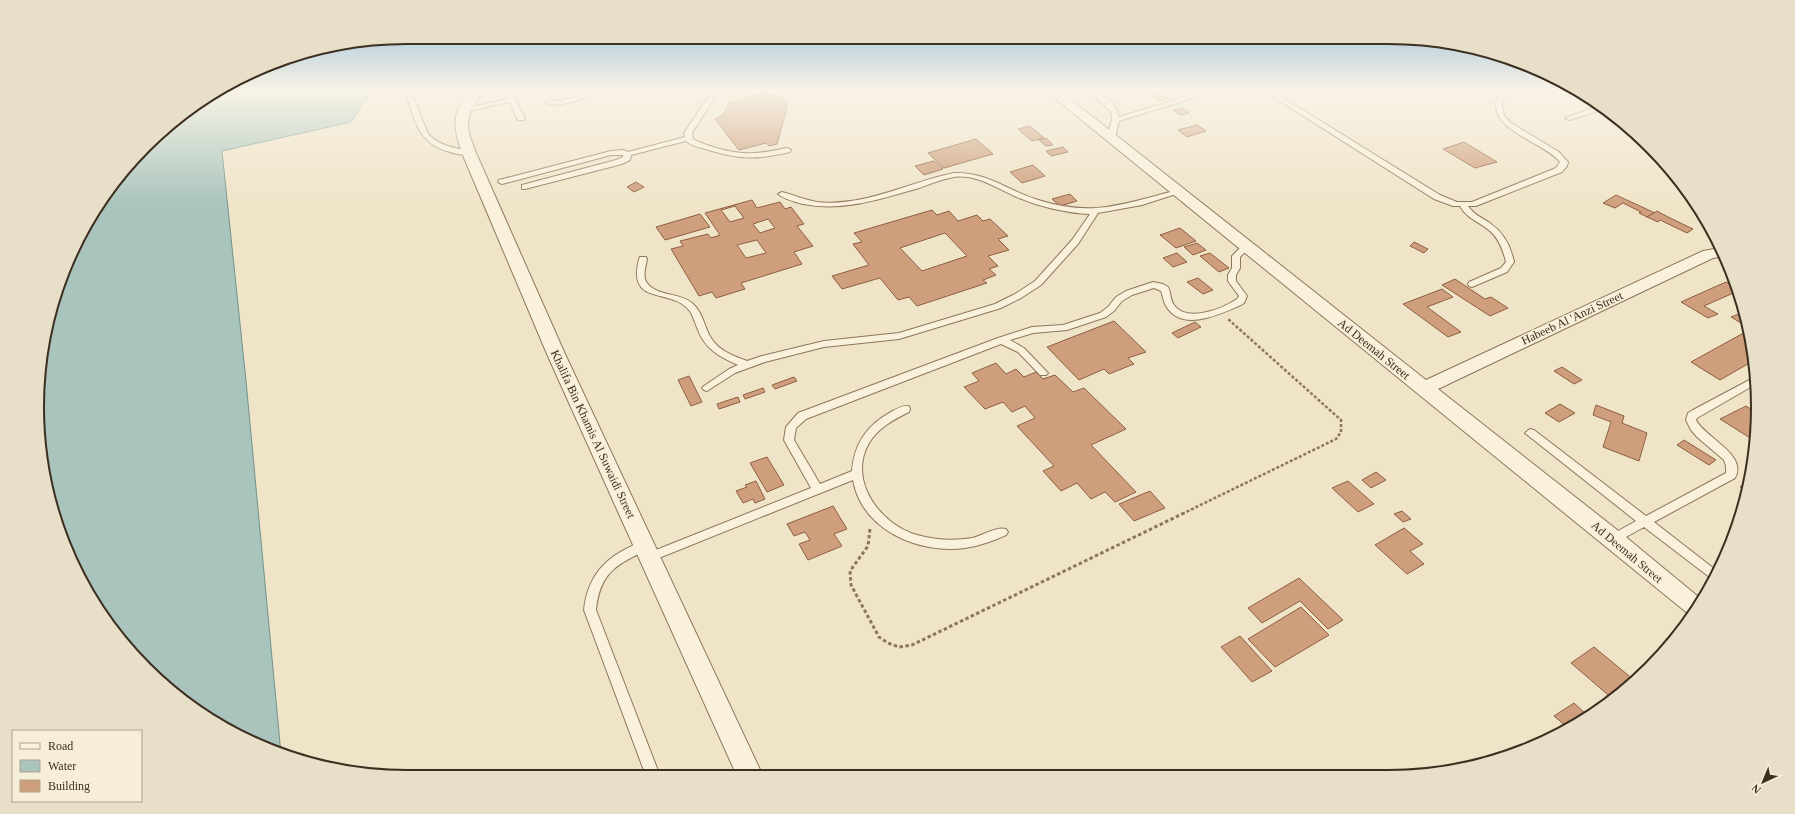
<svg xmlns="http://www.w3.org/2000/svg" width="1795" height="814" viewBox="0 0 1795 814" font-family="'Times New Roman',serif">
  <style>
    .water { fill: #a9c4bc; stroke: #6f938a }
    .building { fill: #cf9f7d; stroke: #8d5f41; fill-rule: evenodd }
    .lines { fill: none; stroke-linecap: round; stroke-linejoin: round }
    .service-casing { stroke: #8d765c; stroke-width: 2 }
    .minor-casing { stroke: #8d765c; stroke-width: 2 }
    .path-far1 { stroke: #8d765c; stroke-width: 2.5; stroke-dasharray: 3 2; stroke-linecap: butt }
    .path { stroke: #8d765c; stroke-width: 3; stroke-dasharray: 3.5 2.5; stroke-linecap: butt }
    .service { fill: #faf1dc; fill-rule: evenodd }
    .minor { fill: #faf1dc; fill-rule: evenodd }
    .labels { text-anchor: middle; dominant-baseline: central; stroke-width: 3; stroke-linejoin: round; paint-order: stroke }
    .street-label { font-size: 12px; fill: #3d2e20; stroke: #f7eed8 }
    .rim { fill: none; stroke: #3d2e20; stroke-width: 2 }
  </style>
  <rect width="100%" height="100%" fill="#f0e4c8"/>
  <polygon class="water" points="216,91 368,91 367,98 351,122 222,151 246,381 281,754 266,749 163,685 86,592 44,479 37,407 44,335 86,222 163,129"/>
  <g class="building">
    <polygon points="764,93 782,98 787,107 777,144 769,146 766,143 739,150 715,119 724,114 729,103"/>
    <polygon points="1161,93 1169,99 1159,101 1151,95"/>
    <polygon points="1183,108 1189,113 1180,115 1173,110"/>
    <polygon points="1197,125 1206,131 1187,137 1178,130"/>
    <polygon points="1030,126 1044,138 1032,141 1018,129"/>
    <polygon points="1046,138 1053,145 1046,146 1039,140"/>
    <polygon points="976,139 993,154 944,168 928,153"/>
    <polygon points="1464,142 1497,162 1475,168 1443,149"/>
    <polygon points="1063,147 1068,152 1051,156 1046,151"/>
    <polygon points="934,161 943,169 924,175 915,166"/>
    <polygon points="1033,165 1045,176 1022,183 1010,172"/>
    <polygon points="636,182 644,187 634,192 627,187"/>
    <polygon points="1070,194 1077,201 1060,206 1052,199"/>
    <polygon points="1616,195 1655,213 1647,217 1639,213 1641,212 1623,203 1615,208 1603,203"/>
    <path d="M752 200 757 208 780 202 785 209 791 207 804 224 797 226 813 246 794 252 802 264 741 283 745 289 716 298 712 292 699 296 671 249 683 246 680 241 708 234 711 238 720 235 705 213ZM735 206 744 218 730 222 721 210ZM768 219 775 228 760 233 753 224ZM757 240 766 253 746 258 737 245Z"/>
    <path d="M932 210 937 215 949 211 958 221 977 215 983 221 990 219 1008 236 998 239 1009 250 988 256 998 266 989 269 996 275 983 280 987 283 917 306 909 297 898 300 880 278 842 289 832 276 869 265 853 244 862 242 854 233ZM945 233 967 256 922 271 900 248Z"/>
    <polygon points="1657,211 1668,217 1693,229 1687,233 1660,220 1658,222 1647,217"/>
    <polygon points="700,214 710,227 665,240 656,227"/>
    <polygon points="1180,228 1196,241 1176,248 1160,235"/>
    <polygon points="1414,242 1428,249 1424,253 1410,246"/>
    <polygon points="1197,243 1206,250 1193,255 1184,247"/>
    <polygon points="1177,253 1187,262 1173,267 1163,258"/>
    <polygon points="1210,253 1229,268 1219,272 1200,256"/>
    <polygon points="1198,278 1213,290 1203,294 1187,282"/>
    <polygon points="1455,279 1485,299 1491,297 1508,308 1490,316 1442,285"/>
    <polygon points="1726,282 1737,289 1738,291 1704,306 1718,314 1708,318 1681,302"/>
    <polygon points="1442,289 1453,297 1427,307 1461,332 1448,337 1403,304"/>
    <polygon points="1744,312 1748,325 1746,326 1731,317"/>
    <polygon points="1114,321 1146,352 1128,358 1134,364 1109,374 1104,369 1079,380 1047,347"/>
    <polygon points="1195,322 1201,327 1178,338 1172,333"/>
    <polygon points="1749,330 1753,361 1720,380 1691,362"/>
    <polygon points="996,363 1006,374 1016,369 1024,377 1036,372 1043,379 1055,375 1073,392 1084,388 1126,429 1091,445 1136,492 1115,502 1105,492 1091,499 1077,483 1061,491 1043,471 1054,466 1017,426 1035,418 1025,406 1012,412 1003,402 985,409 964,387 979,381 972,373"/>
    <polygon points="1562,367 1582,380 1574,384 1554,371"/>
    <polygon points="689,376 702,402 691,406 678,380"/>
    <polygon points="794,377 797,381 775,389 772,385"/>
    <polygon points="763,388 765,392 745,399 743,395"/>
    <polygon points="738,397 740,402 719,409 717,404"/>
    <polygon points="1560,404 1575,413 1559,422 1545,413"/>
    <polygon points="1596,405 1624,416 1622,423 1647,433 1639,461 1603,447 1611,422 1593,415"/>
    <polygon points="1746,406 1757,413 1755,441 1720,419"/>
    <polygon points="1684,440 1716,460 1709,465 1677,445"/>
    <polygon points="767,457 784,485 767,492 750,463"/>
    <polygon points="1376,472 1386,480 1371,488 1362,480"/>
    <polygon points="756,481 765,499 755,503 753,499 743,503 736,491 747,487 745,485"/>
    <polygon points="1348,481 1374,504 1358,512 1332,488"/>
    <polygon points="1747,482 1750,483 1747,491 1740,487"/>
    <polygon points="1150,491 1165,508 1134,521 1119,504"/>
    <polygon points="833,506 847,529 834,534 842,546 808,560 799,544 810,540 805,532 794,536 787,524"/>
    <polygon points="1402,511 1411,519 1403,522 1394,514"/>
    <polygon points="1404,528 1423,544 1410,551 1424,564 1407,574 1375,545"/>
    <polygon points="1299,578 1343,620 1328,629 1300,601 1262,623 1248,608"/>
    <polygon points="1301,607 1329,635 1275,667 1248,639"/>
    <polygon points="1240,636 1272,671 1252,682 1221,647"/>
    <polygon points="1594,647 1634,680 1614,700 1571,663"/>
    <polygon points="1574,703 1587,715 1567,727 1554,716"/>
  </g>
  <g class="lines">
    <g class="service-casing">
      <g id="service">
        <path d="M405 91H411L428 134C441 147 455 148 472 151V155C465 156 457 154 450 152 417 144 415 119 405 91Z"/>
        <polygon points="504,91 511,91 525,118 524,120 518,120 509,102 463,112 459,110 508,99"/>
        <polygon points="600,91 612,91 559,105 549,104 546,102 549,100 559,101"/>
        <path d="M712 91H719L692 133 693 139C700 143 708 145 716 148 745 156 758 154 787 148L791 150 790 152C759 159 743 160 712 151 703 148 693 147 686 141L631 155 630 160 622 164 525 189H522V185L616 160 623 157V155H611L502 184 498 182 499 180 611 151 623 150 628 152 685 137 684 133Z"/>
        <path d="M1088 91C1101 91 1117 103 1119 117L1205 91H1216L1119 121 1115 138 1111 140 1107 138 1112 119 1111 111Z"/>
        <path d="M1264 91H1272L1440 195 1457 202H1472L1556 168 1560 162C1544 143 1497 132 1496 106 1495 101 1499 96 1501 91H1507L1502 104 1504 115 1511 123 1559 152 1568 162 1567 166 1562 172 1476 206H1468C1474 215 1483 218 1491 224 1504 233 1511 247 1514 262L1507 272 1472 287 1469 286 1468 284 1469 282 1501 268 1506 262C1503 250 1499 239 1490 231 1480 222 1467 219 1460 206H1453L1434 199Z"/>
        <polygon points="1601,105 1605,109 1569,120 1565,118"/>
        <path d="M954 173C987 172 1005 189 1035 199 1093 218 1122 204 1178 190L1182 192 1142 205 1098 213 1078 244 1041 285 1021 298 1001 308 899 339 824 347 765 362 735 373 707 391 704 390 702 388 704 386 729 369 738 365C720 357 705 349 698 330 695 323 693 315 689 310 670 287 627 307 639 259L640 257H646L647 259C646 266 642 276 647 283 658 297 679 292 692 303 703 312 704 327 711 338 719 351 734 356 747 361L762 356 824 341 899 333 995 304 1015 294 1035 281 1072 240 1090 214C1066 213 1041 207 1019 198 997 189 978 174 954 177 942 179 930 184 919 188 880 199 843 212 803 204 795 202 784 199 778 194L782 192C794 195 805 200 817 202 865 207 909 182 954 173Z"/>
        <path d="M1246 244 1250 247 1240 257V268L1236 275V281L1247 296 1244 303 1241 305C1220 314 1182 333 1166 306 1163 301 1163 296 1161 291L1154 288 1132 295 1122 301 1114 311 1106 317 1067 330 1033 333 1010 340 1024 348 1046 371 1048 373 1046 375H1040L1018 352 1001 344 806 419 796 428 794 440 820 484 852 471C854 444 867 425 891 412 897 409 902 405 909 406L910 409 909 412C893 420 878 428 869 443 847 481 881 525 917 535 935 540 954 541 972 538 982 536 997 526 1006 529L1008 532 1006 535C993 541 979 546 965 548 918 554 862 530 853 480L654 560 650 562 646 560 644 557 646 554 811 488 784 440 786 427 798 413 998 338 1032 327 1063 325 1100 313 1108 307 1116 297 1126 291 1153 282 1163 284 1168 287C1171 292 1170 300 1174 305 1187 323 1222 309 1237 299L1239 296 1228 281V275L1232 268V256L1243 245Z"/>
        <path d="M1755 377 1756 384 1697 418 1696 420C1705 438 1748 454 1735 478L1654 522 1717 571 1712 579 1644 527 1617 542 1613 544 1609 542 1607 539 1609 536 1636 521 1525 433 1530 429 1534 430 1646 516 1726 473V466L1724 460 1697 437 1691 430 1686 420 1688 413 1693 410Z"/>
        <path d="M645 541 649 543 651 546 649 549C617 564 600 572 596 610L660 776H646L584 610C588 572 610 553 645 541Z"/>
      </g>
    </g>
    <g class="minor-casing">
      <g id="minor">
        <path d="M470 91H483C465 118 464 122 476 153L565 354 763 776H737L547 354 462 153C453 127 451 113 470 91Z"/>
        <polygon points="1046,91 1060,91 1426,380 1703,251 1720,248 1725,256 1713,258 1438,389 1621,533 1701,599 1691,616"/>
      </g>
    </g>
    <polyline class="path-far1" points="1182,514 1336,439 1341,432 1341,420 1228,319"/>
    <polyline class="path" points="870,529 868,546 850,571 851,585 879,637 888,643 899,647 912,645 1184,513"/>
    <use href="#service" class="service"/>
    <use href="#minor" class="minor"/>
  </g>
  <linearGradient id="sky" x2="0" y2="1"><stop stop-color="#8fbad6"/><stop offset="0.44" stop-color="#f8f3e6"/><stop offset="1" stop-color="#f8f3e6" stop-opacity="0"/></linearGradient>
  <rect width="1795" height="205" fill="url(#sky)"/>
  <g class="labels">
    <g class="street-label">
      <text transform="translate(1572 318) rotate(-25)">Habeeb Al 'Anzi Street</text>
      <text transform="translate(1374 349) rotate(39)">Ad Deemah Street</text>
      <text transform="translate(593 434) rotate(65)">Khalifa Bin Khamis Al Suwaidi Street</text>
      <text transform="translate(1627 552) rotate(40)">Ad Deemah Street</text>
    </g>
  </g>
  <path d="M0 0H1795V814H0ZM407 44H1388A363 363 0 0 1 1751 407V407A363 363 0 0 1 1388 770H407A363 363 0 0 1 44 407V407A363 363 0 0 1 407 44Z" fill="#e8dfc9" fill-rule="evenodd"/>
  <path class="rim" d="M407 44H1388A363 363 0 0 1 1751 407V407A363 363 0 0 1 1388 770H407A363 363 0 0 1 44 407V407A363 363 0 0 1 407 44Z"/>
  <rect x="12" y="730" width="130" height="72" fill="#f7eed8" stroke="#ada18e"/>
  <rect x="20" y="743" width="20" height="6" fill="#faf1dc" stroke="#ada18e"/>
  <text x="48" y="750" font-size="12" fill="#3d2e20">Road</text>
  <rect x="20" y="760" width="20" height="12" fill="#a9c4bc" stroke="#ada18e"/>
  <text x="48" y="770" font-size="12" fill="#3d2e20">Water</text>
  <rect x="20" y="780" width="20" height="12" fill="#cf9f7d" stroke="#ada18e"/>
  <text x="48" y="790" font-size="12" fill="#3d2e20">Building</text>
  <g transform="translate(1763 782) rotate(224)" stroke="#f7eed8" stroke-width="3" paint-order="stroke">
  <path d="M0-3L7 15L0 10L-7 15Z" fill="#3d2e20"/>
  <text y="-6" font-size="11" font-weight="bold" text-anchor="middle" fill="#3d2e20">N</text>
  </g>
</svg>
